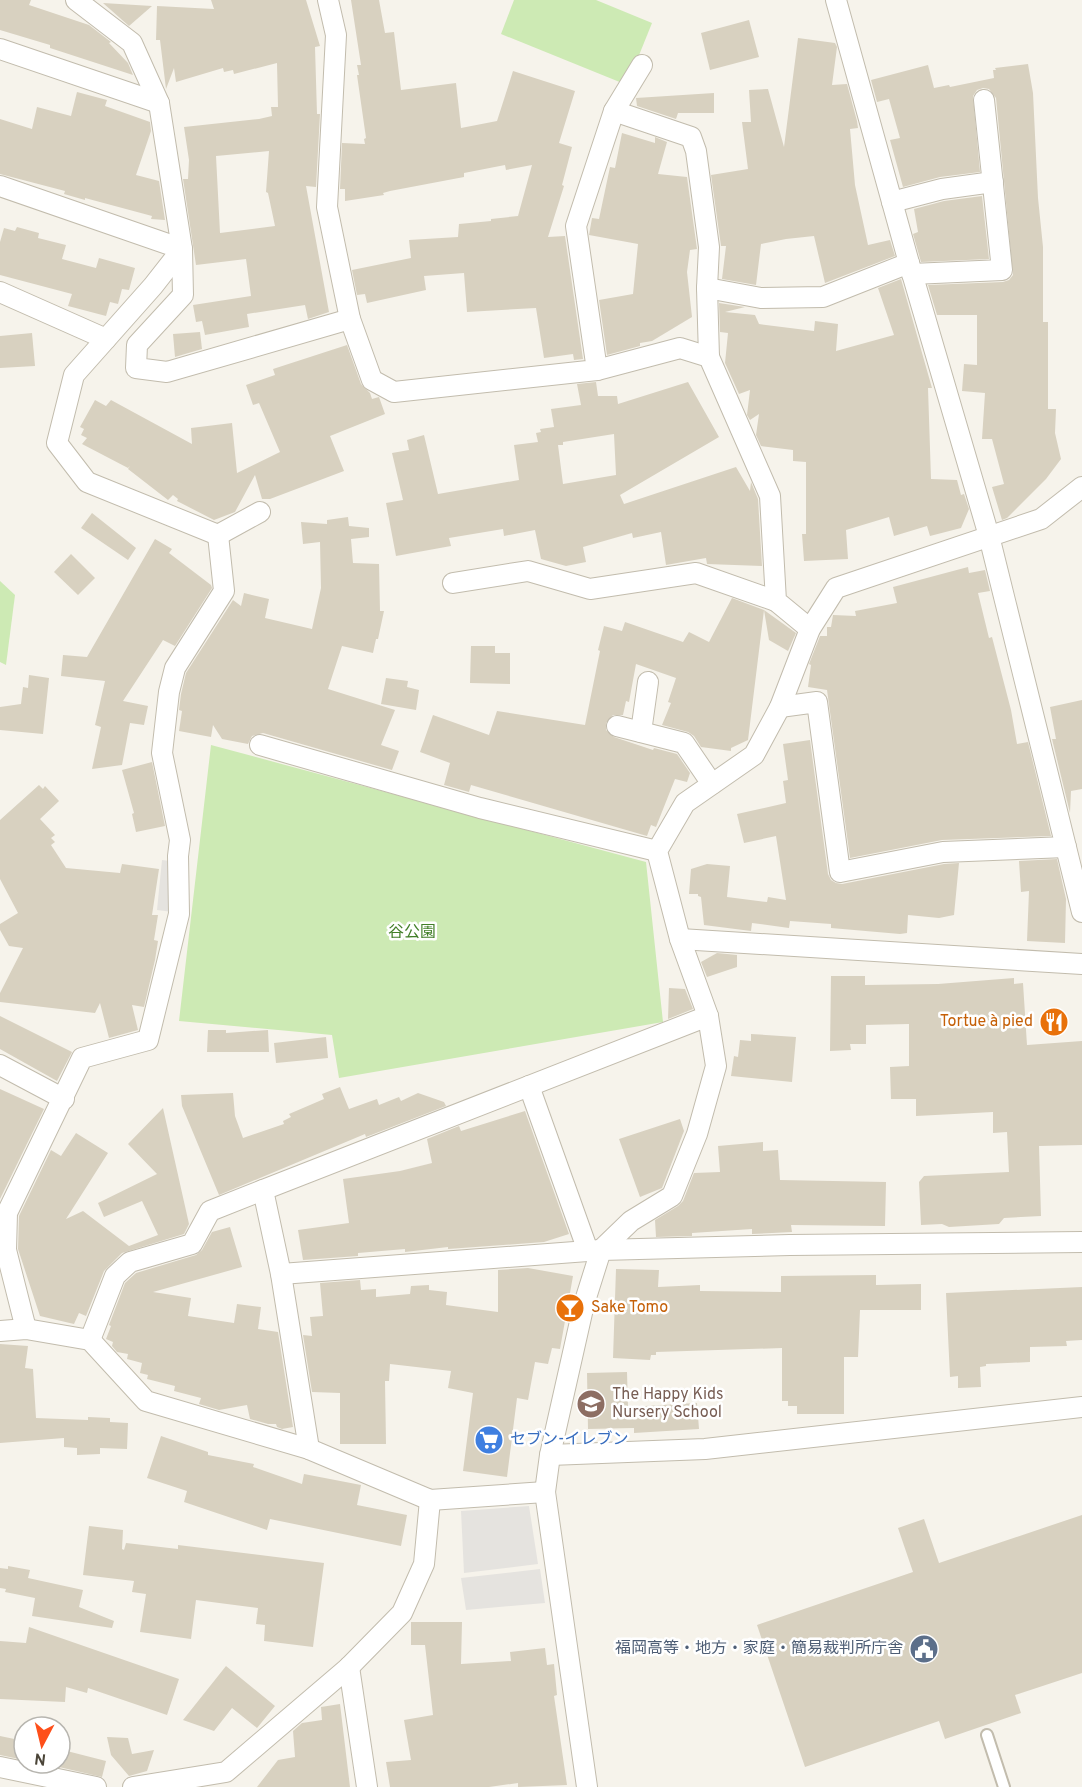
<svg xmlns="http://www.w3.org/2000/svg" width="1082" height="1787" viewBox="0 0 1082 1787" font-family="Overpass,'Noto Sans JP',sans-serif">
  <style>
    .green { fill: #cdeab4 }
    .parking { fill: #e5e3df }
    .building { fill: #d8d1c0; fill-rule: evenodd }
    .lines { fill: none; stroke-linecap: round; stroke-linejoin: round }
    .service-casing { stroke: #c2bcad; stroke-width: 14 }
    .minor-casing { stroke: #c2bcad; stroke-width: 22 }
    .service { stroke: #fff; stroke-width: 10 }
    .minor { stroke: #fff; stroke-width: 20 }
    .labels { text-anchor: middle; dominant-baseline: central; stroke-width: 5; stroke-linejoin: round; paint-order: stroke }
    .park-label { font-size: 16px; fill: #427f29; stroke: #fff }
    .food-label { font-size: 16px; fill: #c56008; stroke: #fff; text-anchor: end }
    .education-label { font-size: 16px; fill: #785e54; stroke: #fff; text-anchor: start }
    .shop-label { font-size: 16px; fill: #366cbe; stroke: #fff; text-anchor: start }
    .service-label { font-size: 16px; fill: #4e5e75; stroke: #fff; text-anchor: end }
  </style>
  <rect width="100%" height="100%" fill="#f6f3eb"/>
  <g class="green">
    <polygon points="514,0 596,0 652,23 627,85 501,34"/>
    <polygon points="0,581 15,595 6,665 0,662"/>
    <polygon points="211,745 646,862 663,1022 339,1078 332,1035 179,1021"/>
  </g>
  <g class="parking">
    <polygon points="162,860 178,862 173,912 157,910"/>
    <polygon points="529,1506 538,1564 464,1573 461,1511"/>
    <polygon points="540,1569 545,1603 466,1610 461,1578"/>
  </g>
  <g class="building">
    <polygon points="0,0 31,0 29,5 89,25 111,42 109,43 128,63 133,75 50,48 50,45 0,30"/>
    <path d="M211 0H306L320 46 315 47 317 114H320L316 187 306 186 329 312 308 319 305 305 247 314 249 327 205 335 202 321 196 322 193 305 251 296 246 259 196 265 183 179H188L189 160 184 127 259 119 272 116 271 107H278L277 63 234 74 233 70 224 72 223 68 176 82 174 68 166 89 160 40H156L157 6 214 9ZM269 151 266 192 268 193 275 226 220 233 216 156Z"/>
    <polygon points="351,0 379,0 385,33 394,32 401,90 456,83 461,128 497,121 513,71 575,91 559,143 572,147 562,185 564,186 548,237 565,236 583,359 574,360 573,354 544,358 536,308 467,312 464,273 424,276 426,290 367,303 365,294 357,295 352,270 411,258 409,240 458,237 459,224 491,221 491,219 518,216 532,165 506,170 505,165 464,173 464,177 390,191 383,193 384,195 345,201 345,189 340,189 342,143 365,144 364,139 366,138 357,75 359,75 357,65 361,65"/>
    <polygon points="103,3 152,6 129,26"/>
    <polygon points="749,20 759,57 710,70 701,33"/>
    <polygon points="798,38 835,43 837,47 832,85 847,84 857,121 858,128 850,129 855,185 868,245 890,240 895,256 825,283 814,236 786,239 761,244 756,285 722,279 726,246 721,246 711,175 748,169 742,122 751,122 749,90 768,89 784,147"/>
    <polygon points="1028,64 1033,93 1038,198 1043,247 1043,322 1048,322 1048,409 1056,409 1055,433 1061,459 1046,479 1007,518 1002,520 992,487 1004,484 992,439 982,439 985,393 962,391 964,364 977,365 977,315 937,315 928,285 1003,282 1009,280 1013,275 996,98 989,89 983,88 977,90 973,96 980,172 940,177 903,187 890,140 900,138 889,99 877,102 871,80 928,65 934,88 949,85 950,87 994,78 993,70 996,70 995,68"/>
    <polygon points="77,92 107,100 105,106 150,122 151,131 136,175 159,181 165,220 151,219 152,216 85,198 85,200 64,194 65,191 0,174 0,119 32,129 37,107 71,116"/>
    <polygon points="714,93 714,113 678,113 676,119 637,106 636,98"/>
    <polygon points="622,133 655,143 655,137 667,142 658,174 687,177 697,249 690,250 687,272 692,317 652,341 640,343 640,346 607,355 599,300 633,294 638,244 589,235 592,218 599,219 610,167 615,168"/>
    <polygon points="982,196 989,259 921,262 913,234 918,232 914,209 944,201"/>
    <polygon points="17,227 39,233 38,238 66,245 62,259 96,268 99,258 135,268 129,290 122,289 118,304 110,302 106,316 68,306 72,294 0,275 0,242 4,228 15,231"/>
    <polygon points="901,279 932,388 928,388 931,479 957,480 961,495 964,494 969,509 961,528 930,536 927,526 894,536 889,517 846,530 848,559 804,561 802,534 806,534 806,462 793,461 793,450 761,446 756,435 759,414 750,420 747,415 750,390 739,394 725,363 728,333 720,332 719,303 745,307 725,312 755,315 759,324 814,331 815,321 838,324 836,351 894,335 878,288"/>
    <polygon points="200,332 202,349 175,357 173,334"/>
    <polygon points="32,333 35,366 0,368 0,336"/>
    <polygon points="347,345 361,384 370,393 372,399 379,397 385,414 330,436 344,471 270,499 262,499 255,475 235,512 214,520 177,501 178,499 173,495 168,500 128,469 130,466 128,468 82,444 87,438 81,435 84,429 80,427 95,400 106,406 111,400 192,444 191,428 232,423 237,473 280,452 259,403 253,405 246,385 275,375 273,369"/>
    <path d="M596 382 598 396H617L618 404 688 382 719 437 620 495 624 504 736 467 750 491 751 482 758 499 762 566 707 564 706 558 666 565 661 532 633 538 632 533 583 547 586 562 566 566 541 559 535 530 504 536 503 529 449 538 451 546 396 556 386 503 403 500 392 453 409 450 407 440 424 435 438 494 519 480 514 445 538 442 536 433 541 432 540 429 554 427 551 409 581 405 577 384ZM614 434 616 475 563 484 558 445H563V442Z"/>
    <polygon points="92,513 136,548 128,560 81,528"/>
    <polygon points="348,517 349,526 369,528 369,537 351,539 353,563 379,564 380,611 384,611 378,639 376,639 373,653 342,646 328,689 395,710 381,745 399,751 392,770 263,733 252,736 248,744 222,739 213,725 211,737 179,731 182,711 179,710 181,694 186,673 233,600 241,606 244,593 269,599 265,618 312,629 321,588 320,542 303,544 301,522 327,524 327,520"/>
    <polygon points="155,539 172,549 169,553 211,585 212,588 175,646 163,640 123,701 148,706 144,725 130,723 122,765 92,769 101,727 95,725 105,681 61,676 63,655 87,657"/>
    <polygon points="71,554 95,578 78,595 54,572"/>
    <polygon points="968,567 969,573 985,570 990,591 978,593 989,638 992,637 1011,710 1017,744 1028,742 1051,836 942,840 850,858 827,690 808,687 811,665 809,664 820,636 827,636 827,627 831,627 833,615 856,616 855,611 897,603 893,587"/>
    <polygon points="732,598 764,610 748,740 731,748 731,751 701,747 694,736 688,732 662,725 671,703 668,702 676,678 636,664 629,702 626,701 623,715 613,715 606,723 606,730 614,737 653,750 654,748 677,754 690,773 687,782 675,779 656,827 651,825 647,836 471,785 469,792 444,785 450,763 420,752 433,715 489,735 497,711 585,725 600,651 598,650 604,626 622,631 625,622 683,642 689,632 709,642"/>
    <polygon points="764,610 796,633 788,651 769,640"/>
    <polygon points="471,646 495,646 495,653 510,653 510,684 470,683"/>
    <polygon points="29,675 49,678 43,734 0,730 0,707 21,704 23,687 28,688"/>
    <polygon points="386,678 408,681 407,687 419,690 416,710 381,704"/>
    <polygon points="1082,700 1082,789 1071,791 1070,813 1052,739 1056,739 1050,707"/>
    <polygon points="810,740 828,874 831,880 836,883 842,884 944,864 959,863 954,915 939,918 908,915 907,933 900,934 831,928 831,924 790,921 789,928 752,923 751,931 704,925 701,897 698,896 698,894 689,894 691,869 707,864 730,866 727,897 767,902 768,897 786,900 776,836 744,843 737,814 786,803 783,781 788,780 783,744"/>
    <polygon points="152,762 165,826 136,832 132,814 134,813 122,770"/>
    <polygon points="39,785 43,789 45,786 59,801 40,819 55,835 51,838 55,842 51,845 66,868 120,873 122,864 159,869 152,915 158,915 154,940 158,941 155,960 144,1007 132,1005 138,1030 109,1038 100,1003 95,1013 0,1002 0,993 23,948 9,946 0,930 0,924 18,913 0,879 0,820"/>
    <polygon points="1057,859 1066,899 1065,943 1027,941 1029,891 1021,892 1019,861"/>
    <polygon points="717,953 737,955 737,967 707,977 701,962"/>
    <polygon points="831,976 865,976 865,985 938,984 1014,978 1014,984 1023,983 1027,1045 1082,1041 1082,1145 1039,1146 1041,1216 1004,1218 999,1224 949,1227 942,1224 921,1225 919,1182 924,1176 1009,1172 1007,1132 993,1133 993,1112 916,1116 916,1099 891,1099 890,1067 909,1066 909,1024 866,1025 866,1044 850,1044 851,1050 830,1051"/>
    <polygon points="669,988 685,989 693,1009 668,1019"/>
    <polygon points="0,1016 72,1052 57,1081 0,1049"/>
    <polygon points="208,1030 226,1030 226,1033 268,1030 269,1052 207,1052"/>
    <polygon points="751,1034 796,1037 792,1082 731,1076 734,1056 738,1057 740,1040 751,1041"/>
    <polygon points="326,1037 328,1058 276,1063 274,1043"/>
    <polygon points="340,1087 349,1109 377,1099 379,1105 399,1097 401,1101 418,1093 444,1102 446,1106 366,1137 365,1134 219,1195 182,1106 181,1095 233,1093 235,1116 243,1138 284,1124 283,1121 291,1117 289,1114 324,1099 322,1094"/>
    <polygon points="0,1089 44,1109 0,1199"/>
    <polygon points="163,1108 189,1224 184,1234 122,1253 104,1271 86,1316 79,1313 74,1324 40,1316 18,1249 19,1216 51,1150 61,1156 76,1133 108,1153 66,1219 83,1211 129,1246 158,1235 142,1201 104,1217 98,1203 157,1174 128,1144"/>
    <polygon points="525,1111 569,1234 544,1242 448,1249 448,1247 405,1252 405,1249 358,1253 358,1256 303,1260 298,1230 349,1223 343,1179 400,1171 432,1163 427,1139 459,1126 461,1131"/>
    <polygon points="680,1119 684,1131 662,1188 640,1197 619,1139"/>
    <polygon points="763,1142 763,1151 778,1150 780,1180 886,1182 885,1226 791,1225 792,1232 752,1234 752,1229 692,1233 692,1236 656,1237 655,1220 678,1206 683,1201 694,1173 720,1172 718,1146"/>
    <polygon points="230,1227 242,1267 153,1292 191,1298 188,1316 234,1323 237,1304 261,1307 258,1329 278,1332 293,1427 282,1429 277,1427 276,1424 268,1424 250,1419 247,1405 219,1410 199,1404 201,1398 174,1391 175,1386 147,1379 148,1375 140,1373 142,1363 127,1359 128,1354 117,1352 112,1346 113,1342 106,1339 111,1326 109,1325 125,1283 136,1273 196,1255 202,1250 212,1232"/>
    <polygon points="528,1268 573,1276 560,1349 552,1348 548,1364 535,1362 528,1400 517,1398 507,1477 463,1471 473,1393 448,1388 451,1371 390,1364 389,1381 385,1381 386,1444 340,1444 340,1393 312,1392 303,1335 312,1336 310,1317 323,1316 320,1283 360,1280 361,1290 376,1289 376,1297 410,1294 411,1286 429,1285 429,1290 447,1292 446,1305 498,1312 498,1270"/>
    <polygon points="616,1269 659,1270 658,1287 700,1285 700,1291 781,1292 781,1276 876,1275 876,1285 921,1284 921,1310 860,1310 858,1357 844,1357 844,1414 797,1414 797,1406 788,1406 788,1401 782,1401 782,1348 656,1352 656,1355 651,1355 650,1360 613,1358"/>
    <polygon points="1082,1287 1082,1340 1066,1341 1067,1346 1030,1347 1030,1362 986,1364 986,1366 980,1367 981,1387 958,1388 958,1376 950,1377 946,1293"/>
    <polygon points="0,1344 28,1346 25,1368 33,1369 36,1418 88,1420 88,1417 110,1418 110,1422 128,1423 127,1449 100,1448 100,1454 77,1455 77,1448 64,1447 64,1438 0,1443"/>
    <polygon points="627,1372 628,1407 697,1403 699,1429 634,1433 634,1428 588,1429 587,1373"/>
    <polygon points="161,1436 208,1452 208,1455 254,1464 253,1467 302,1484 304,1474 361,1485 357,1505 407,1515 401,1546 270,1519 267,1530 184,1502 187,1491 147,1478"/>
    <polygon points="1082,1515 1082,1673 1015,1695 1021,1713 945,1739 939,1721 805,1767 757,1625 913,1572 898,1528 924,1519 939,1563"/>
    <polygon points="89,1526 123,1530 122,1549 124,1550 126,1543 178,1549 178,1545 324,1563 313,1647 264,1641 265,1625 256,1624 258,1608 196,1600 191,1639 140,1632 146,1594 132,1592 134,1581 83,1575"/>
    <polygon points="8,1566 30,1570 28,1578 83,1590 79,1607 114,1621 112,1628 32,1616 35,1598 5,1592 6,1589 0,1588 0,1568 8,1569"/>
    <polygon points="411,1622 462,1622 461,1664 511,1661 510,1652 545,1648 547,1665 554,1664 557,1695 554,1696 567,1785 518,1787 518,1783 489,1787 390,1787 386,1762 411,1760 404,1720 433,1715 425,1645 411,1645"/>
    <polygon points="29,1627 179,1679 167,1715 88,1688 87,1693 66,1687 65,1702 0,1699 0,1641 26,1643"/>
    <polygon points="226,1666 275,1706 257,1728 232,1708 214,1731 183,1720"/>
    <polygon points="340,1704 350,1787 257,1787 278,1760 295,1757 293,1731 302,1723 322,1720 321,1707"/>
    <polygon points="0,1736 24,1741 24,1760 0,1755"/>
    <polygon points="107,1737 128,1738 132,1754 154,1750 147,1771 129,1776 111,1755"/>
    <polygon points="63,1750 106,1761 102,1777 59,1767"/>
  </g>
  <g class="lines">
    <g class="service-casing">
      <polyline id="service" points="987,1735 1004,1787"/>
    </g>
    <g class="minor-casing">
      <g id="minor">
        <polyline points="76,0 132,43 159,103 182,249 183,295 137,345 136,368 167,372 350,319 372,380 394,392 597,370 576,226 614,111 642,65"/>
        <polyline points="328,0 336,35 327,207 350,319"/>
        <polyline points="836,0 909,263 989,536 1082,912"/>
        <polyline points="0,49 159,103"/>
        <polyline points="614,111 691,137 696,151 709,247 707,288 709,357"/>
        <polyline points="0,186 182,249 153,286 74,375 57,443 87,482 218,535 260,512"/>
        <polyline points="892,202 942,189 993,182"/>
        <polyline points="912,274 1002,270 984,100"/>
        <polyline points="707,288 761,298 823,297 909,263"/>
        <polyline points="0,292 106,339"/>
        <polyline points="597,370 680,348 709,357 770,496 776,601 810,629"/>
        <polyline points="453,583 528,571 590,589 696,573 776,601"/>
        <polyline points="780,707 817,702 840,872 943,852 1066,847"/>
        <polyline points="617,726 684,743 712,784"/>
        <polyline points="641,732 648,682"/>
        <polyline points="260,745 480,808 657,851"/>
        <polyline points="680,939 1082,964"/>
        <polyline points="0,1065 64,1099"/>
        <polyline points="529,1086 588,1251"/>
        <polyline points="281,1274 601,1250 790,1245 1082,1242"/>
        <polyline points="26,1329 6,1250 7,1213 82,1058 148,1040 179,914 178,856 180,840 162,753 169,692 175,668 224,591 218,535"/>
        <polyline points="0,1331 26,1329 90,1340 146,1401 309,1449 430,1500 545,1492"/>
        <polyline points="90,1340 115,1276 130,1262 192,1244 210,1211 263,1190"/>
        <polyline points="309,1449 281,1274 263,1190 708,1016"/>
        <polyline points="550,1455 705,1449 1082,1407"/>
        <polyline points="349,1667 367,1787"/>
        <polyline points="0,1767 96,1787"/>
        <polyline points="133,1787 226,1772 349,1667 402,1613 424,1564 430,1500"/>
        <polyline points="587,1787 545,1492 550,1455 584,1304 601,1250 631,1221 672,1196 697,1134 716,1066 708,1016 680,939 657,851 685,803 754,755 780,707 810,629 836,588 1041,519 1082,487"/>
      </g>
    </g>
    <use href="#service" class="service"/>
    <use href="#minor" class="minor"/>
  </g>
  <defs>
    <g id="restaurant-disc" transform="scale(1.5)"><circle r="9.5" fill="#e8710a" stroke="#fff"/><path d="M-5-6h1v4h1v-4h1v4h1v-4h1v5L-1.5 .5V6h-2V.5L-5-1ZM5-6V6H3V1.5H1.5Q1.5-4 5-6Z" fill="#fff"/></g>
    <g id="bar-disc" transform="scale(1.5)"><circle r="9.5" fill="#e8710a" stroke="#fff"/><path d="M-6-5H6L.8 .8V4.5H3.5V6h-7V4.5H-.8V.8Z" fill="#fff"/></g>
    <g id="school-disc" transform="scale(1.5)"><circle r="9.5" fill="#8d6e63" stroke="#fff"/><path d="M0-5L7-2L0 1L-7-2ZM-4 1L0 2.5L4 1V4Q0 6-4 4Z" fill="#fff"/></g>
    <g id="supermarket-disc" transform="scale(1.5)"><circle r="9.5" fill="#3f7fe0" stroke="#fff"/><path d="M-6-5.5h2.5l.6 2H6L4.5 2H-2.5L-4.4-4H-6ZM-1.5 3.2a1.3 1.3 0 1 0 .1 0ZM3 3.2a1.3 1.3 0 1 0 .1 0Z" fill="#fff"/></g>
    <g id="civic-disc" transform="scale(1.5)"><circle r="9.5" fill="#5c6f8a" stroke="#fff"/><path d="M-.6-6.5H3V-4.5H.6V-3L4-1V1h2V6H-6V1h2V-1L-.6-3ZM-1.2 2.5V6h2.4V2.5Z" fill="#fff"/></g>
  </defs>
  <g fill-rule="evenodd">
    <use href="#restaurant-disc" x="1054" y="1022"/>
    <use href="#bar-disc" x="570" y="1308"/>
    <use href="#school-disc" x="591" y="1404"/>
    <use href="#supermarket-disc" x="489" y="1440"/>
    <use href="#civic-disc" x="924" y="1649"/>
  </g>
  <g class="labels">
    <g class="park-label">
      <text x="412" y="933">谷公園</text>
    </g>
    <g class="food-label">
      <text x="1033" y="1022">Tortue à pied</text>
      <text x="591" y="1308" text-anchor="start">Sake Tomo</text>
    </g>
    <g class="education-label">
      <text x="612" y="1395">The Happy Kids<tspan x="612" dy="18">Nursery School</tspan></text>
    </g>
    <g class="shop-label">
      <text x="510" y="1440">セブン-イレブン</text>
    </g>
    <g class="service-label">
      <text x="903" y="1649">福岡高等・地方・家庭・簡易裁判所庁舎</text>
    </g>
  </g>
  <g transform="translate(42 1745) rotate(187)"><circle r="28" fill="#ffffff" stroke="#b7b5af" stroke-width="1.5"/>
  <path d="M0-4.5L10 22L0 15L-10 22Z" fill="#fe4f1a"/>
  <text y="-9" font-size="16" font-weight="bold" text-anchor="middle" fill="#4b4538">N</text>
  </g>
</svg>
